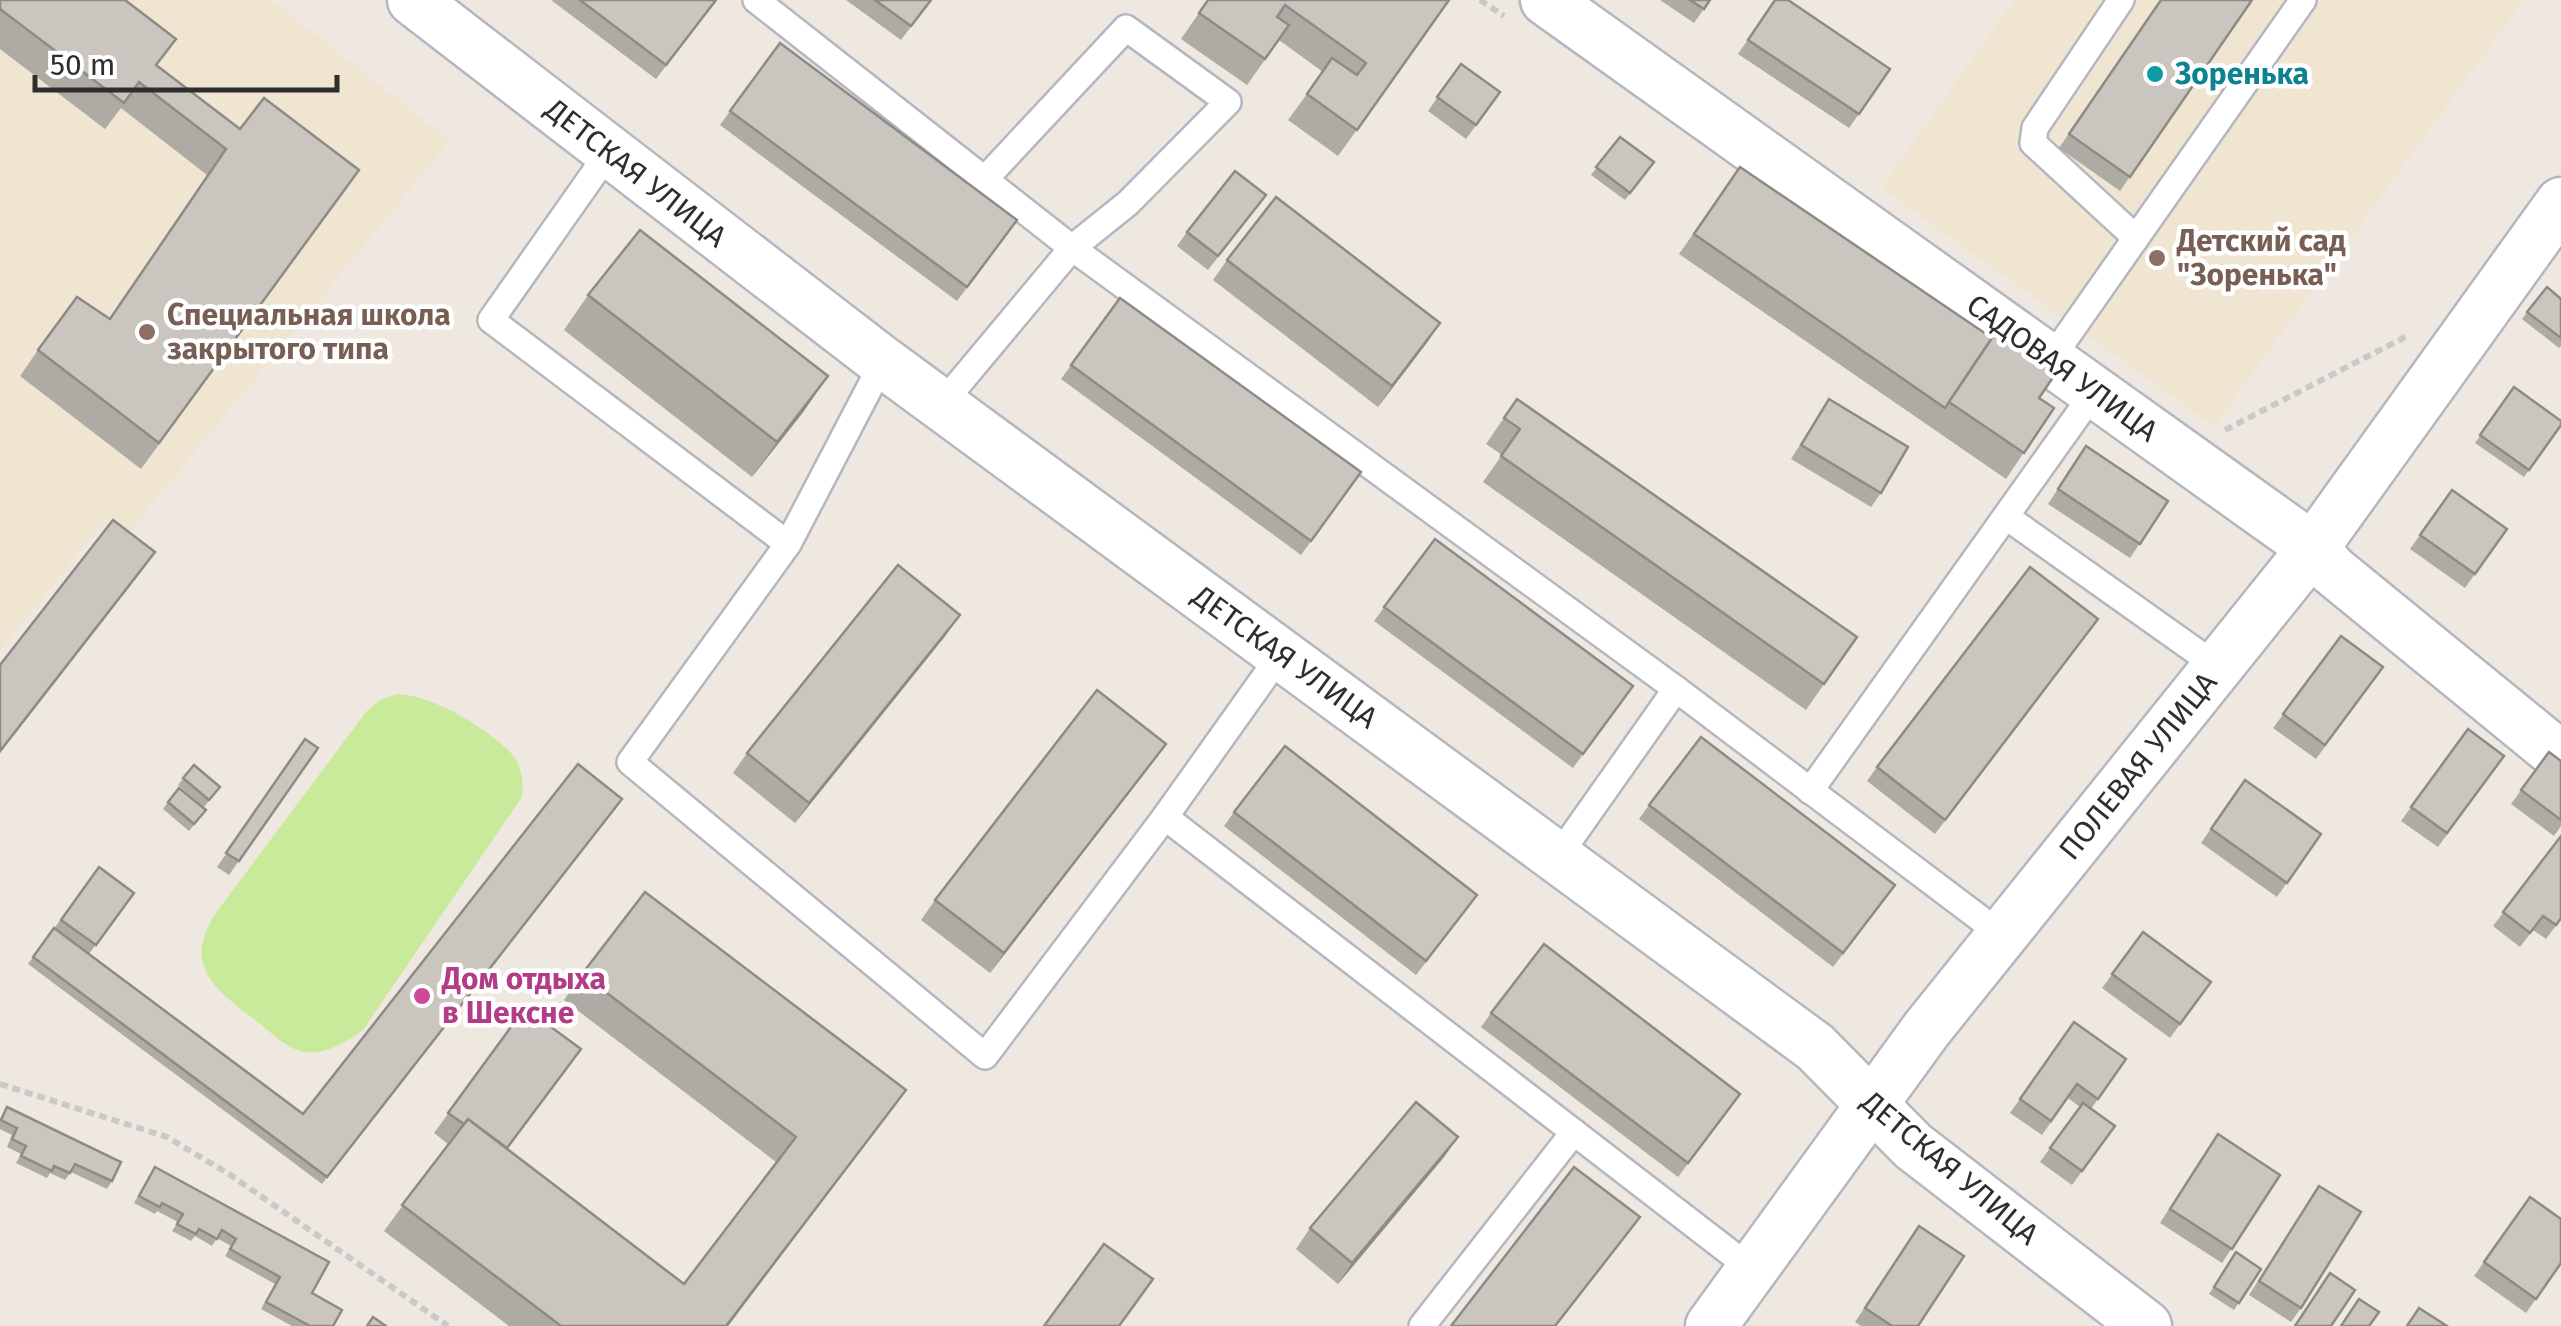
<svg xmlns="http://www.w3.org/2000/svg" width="2561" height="1326" viewBox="0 0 2561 1326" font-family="'Fira Sans',sans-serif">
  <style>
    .education { fill: #efe5d1 }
    .pitch { fill: #c9ea9b }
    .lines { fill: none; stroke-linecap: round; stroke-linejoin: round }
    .lane-casing { stroke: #b4b7c0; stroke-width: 30 }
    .street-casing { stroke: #b4b7c0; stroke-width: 55 }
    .path { stroke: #c9c9c9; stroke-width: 6; stroke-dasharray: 8 5; stroke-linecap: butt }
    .lane { stroke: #fff; stroke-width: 25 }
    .street { stroke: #fff; stroke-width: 50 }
    .wall { fill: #aeaaa4 }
    .shaded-wall { fill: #8d8b86 }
    .building { fill: #cac6bf; stroke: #8d8b86; stroke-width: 2.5 }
    .culture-dot { fill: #0f9aa8; stroke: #fff; stroke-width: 4 }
    .education-dot { fill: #8d6e63; stroke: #fff; stroke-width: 4 }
    .hotel-dot { fill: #d1479c; stroke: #fff; stroke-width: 4 }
    .labels { text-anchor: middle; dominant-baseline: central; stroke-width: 9; stroke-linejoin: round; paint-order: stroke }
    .culture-label { font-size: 30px; font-weight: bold; fill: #0d838f; stroke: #fff; text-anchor: start }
    .street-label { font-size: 30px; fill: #2e2e2e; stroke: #fff }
    .education-label { font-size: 30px; font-weight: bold; fill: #785e54; stroke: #fff; text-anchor: start }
    .hotel-label { font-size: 30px; font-weight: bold; fill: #b23c85; stroke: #fff; text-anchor: start }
  </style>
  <rect width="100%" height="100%" fill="#eee8e1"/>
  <g class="education">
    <polygon points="0,0 272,0 450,141 128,533 102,524 0,651"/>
    <polygon points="2014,0 2524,0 2214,426 1881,188"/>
  </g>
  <path class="pitch" d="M397 694C430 694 487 728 510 752 522 764 524 782 522 797L363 1030C348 1041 326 1055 306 1052 288 1050 273 1034 259 1023 216 990 179 966 218 910L366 712 380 700Z"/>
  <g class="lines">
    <g class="lane-casing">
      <g id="lane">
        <polyline points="756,0 1072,248 1676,689 2002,935"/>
        <polyline points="2121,0 2035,128 2033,143 2136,238"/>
        <polyline points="609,152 491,320 788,544"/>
        <polyline points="2051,359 2303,0"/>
        <polyline points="883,362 788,544 630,762 985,1056 1165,817"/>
        <polyline points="941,405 1072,248 1128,203 1228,102 1126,28 985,179"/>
        <polyline points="2008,518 2218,667"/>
        <polyline points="1281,654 1165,817 1750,1268"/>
        <polyline points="1810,791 2095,391"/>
        <polyline points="1559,855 1676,689"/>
        <polyline points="1422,1326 1574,1132"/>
      </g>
    </g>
    <g class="street-casing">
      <g id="street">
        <polyline points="413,0 883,362 1815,1047 1913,1146 2146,1326"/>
        <polyline points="1546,0 2313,548 2332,570 2561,757"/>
        <polyline points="1711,1326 1926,1030 2313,548 2561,203"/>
      </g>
    </g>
    <g class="path">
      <polyline points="1480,0 1504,16"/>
      <polyline points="2225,430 2409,335"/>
      <polyline points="0,1084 167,1137 229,1174 448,1326"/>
    </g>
    <use href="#lane" class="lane"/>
    <use href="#street" class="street"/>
  </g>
  <g class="wall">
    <polygon points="0,0 157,66 240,129 359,170 141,469 20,376 38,350 110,319 207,175 121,108 105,129 0,49"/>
    <polygon points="551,0 716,0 656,79"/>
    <polygon points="846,0 931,0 901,40"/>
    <polygon points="1208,0 1450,0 1338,156 1288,120 1323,72 1279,40 1247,85 1181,39"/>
    <polygon points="1660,0 1710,0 1694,23"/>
    <polygon points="1775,0 1890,69 1849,128 1738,54"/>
    <polygon points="2161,0 2252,0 2120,191 2059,148"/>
    <polygon points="780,43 1017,220 957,301 720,125"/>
    <polygon points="1461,64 1500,92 1466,139 1428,111"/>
    <polygon points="1620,137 1654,162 1625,200 1591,175"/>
    <polygon points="1740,167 2039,398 2054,408 2006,479 1679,254"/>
    <polygon points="1266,195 1208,270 1177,246 1187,232"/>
    <polygon points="1227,260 1440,323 1378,407 1213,280"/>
    <polygon points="2547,287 2561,299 2561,346 2559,348 2522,319"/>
    <polygon points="588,295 804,411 752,477 564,330"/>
    <polygon points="1120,298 1361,472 1301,555 1061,379"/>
    <polygon points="2514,387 2561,425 2524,477 2475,443"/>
    <polygon points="1517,399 1857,637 1806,710 1483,482 1502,455 1486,444"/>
    <polygon points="1829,399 1881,493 1871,507 1791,459"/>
    <polygon points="2086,446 2168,501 2130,558 2048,504"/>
    <polygon points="2452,490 2507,529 2465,588 2410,549"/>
    <polygon points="1435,539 1633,686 1573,768 1374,621"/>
    <polygon points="2098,619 1935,834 1867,781 1877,767"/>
    <polygon points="946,635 795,823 733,773 747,753"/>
    <polygon points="2341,636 2383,667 2316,759 2273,728"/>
    <polygon points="2468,729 2504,756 2438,847 2401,821"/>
    <polygon points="305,739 318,748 229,875 217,867"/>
    <polygon points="2549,752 2561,761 2561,826 2554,836 2511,804"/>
    <polygon points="1151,764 990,973 921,920 935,900"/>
    <polygon points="194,765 220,787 204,807 178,785"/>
    <polygon points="2245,780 2321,834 2277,897 2201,843"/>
    <polygon points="622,799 322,1184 28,964 99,867 134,893 89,954 303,1114"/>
    <polygon points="168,802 206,810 189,831 163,809"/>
    <polygon points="1649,805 1885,899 1833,967 1639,819"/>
    <polygon points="1234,812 1467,909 1416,975 1224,826"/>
    <polygon points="2561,836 2561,919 2546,939 2533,930 2520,947 2493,926"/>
    <polygon points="2143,932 2211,982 2170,1038 2102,988"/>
    <polygon points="582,974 906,1090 728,1326 509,1326 384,1231 448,1144 434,1133 525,1008 507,1149 684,1284 776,1162 564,1000"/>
    <polygon points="1491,1013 1740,1094 1678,1177 1481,1027"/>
    <polygon points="2074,1022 2126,1059 2091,1109 2115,1126 2072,1185 2040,1162 2080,1107 2068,1098 2042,1135 2010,1113"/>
    <polygon points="7,1107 112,1181 107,1189 71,1172 65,1180 50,1173 47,1178 16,1163 21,1154 7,1147 12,1135 0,1129 0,1119"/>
    <polygon points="1458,1137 1444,1157 1338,1284 1296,1249 1310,1228"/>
    <polygon points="2208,1148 2280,1175 2222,1263 2160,1223"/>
    <polygon points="155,1167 312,1293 333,1326 292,1326 261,1309 275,1284 225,1256 231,1246 217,1238 212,1246 195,1236 191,1241 172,1231 178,1222 157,1211 155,1214 134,1203"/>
    <polygon points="2319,1186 2301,1308 2291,1322 2249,1295"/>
    <polygon points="2530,1197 2561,1263 2526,1313 2474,1276"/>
    <polygon points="1919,1226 1918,1326 1861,1326 1855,1322"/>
    <polygon points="2236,1252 2261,1269 2234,1310 2209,1294"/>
  </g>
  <g class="shaded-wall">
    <polygon points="1440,323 1426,344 1378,407 1392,386"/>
    <polygon points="828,376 804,411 752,477 777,442"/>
    <polygon points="155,552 141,572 0,753 0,751"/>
    <polygon points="960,615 946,635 795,823 809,803"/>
    <polygon points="1166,744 1151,764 990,973 1004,953"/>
    <polygon points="906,1090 728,1326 726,1326"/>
    <polygon points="1458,1137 1444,1157 1338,1284 1352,1263"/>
  </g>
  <g class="building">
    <polygon points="0,0 125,0 176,39 156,65 240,129 264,98 359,170 159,443 38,350 77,297 110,319 226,149 139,82 124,103 0,9"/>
    <polygon points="580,0 716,0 666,65"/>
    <polygon points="875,0 931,0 911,26"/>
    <polygon points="1208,0 1449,0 1357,130 1307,94 1332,58 1357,75 1366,63 1285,5 1277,17 1289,25 1265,59 1199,13"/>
    <polygon points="1690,0 1710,0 1704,9"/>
    <polygon points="1775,0 1788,0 1890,69 1859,114 1748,40"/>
    <polygon points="2161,0 2252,0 2130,177 2069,134"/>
    <polygon points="780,43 1017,220 967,287 730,111"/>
    <polygon points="1461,64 1500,92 1476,125 1437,97"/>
    <polygon points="1620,137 1654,162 1630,193 1596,167"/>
    <polygon points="1740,167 1992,338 1945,408 1694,234"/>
    <polygon points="1235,171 1266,195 1218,256 1187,232"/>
    <polygon points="1276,197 1440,323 1392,386 1227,260"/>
    <polygon points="640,230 828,376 777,442 588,295"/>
    <polygon points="2547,287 2561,299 2561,338 2527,312"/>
    <polygon points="1120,298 1361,472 1311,541 1071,365"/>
    <polygon points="1996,332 2056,373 2039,398 2054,408 2024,453 1949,402"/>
    <polygon points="2514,387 2561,421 2561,425 2529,470 2480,435"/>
    <polygon points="1517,399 1857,637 1824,684 1501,456 1520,429 1504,418"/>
    <polygon points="1829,399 1908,447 1881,493 1801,445"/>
    <polygon points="2086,446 2168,501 2140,544 2058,489"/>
    <polygon points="2452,490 2507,529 2475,574 2420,535"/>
    <polygon points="113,520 155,552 0,751 0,665"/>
    <polygon points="1435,539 1633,686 1583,754 1384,607"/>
    <polygon points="898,565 960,615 809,803 747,753"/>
    <polygon points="2030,567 2098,619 1945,820 1877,767"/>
    <polygon points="2341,636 2383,667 2325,745 2283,714"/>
    <polygon points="1097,690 1166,744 1004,953 935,900"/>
    <polygon points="2468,729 2504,756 2447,833 2411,807"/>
    <polygon points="1701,737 1895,885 1843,953 1649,805"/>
    <polygon points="305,739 318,748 239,861 226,853"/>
    <polygon points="1285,746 1477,895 1426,961 1234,812"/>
    <polygon points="2549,752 2561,761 2561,820 2521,790"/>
    <polygon points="578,764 622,799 327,1177 33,957 54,928 303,1114"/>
    <polygon points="194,765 220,787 209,800 183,778"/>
    <polygon points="2245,780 2321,834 2287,883 2211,829"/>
    <polygon points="179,788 206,810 194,824 168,802"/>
    <polygon points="2561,836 2561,918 2556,925 2543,916 2530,933 2503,912"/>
    <polygon points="99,867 134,893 96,945 61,920"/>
    <polygon points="645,892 906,1090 726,1326 561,1326 402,1205 468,1119 684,1284 796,1137 582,974"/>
    <polygon points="2143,932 2211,982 2180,1024 2112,974"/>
    <polygon points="1544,944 1740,1094 1688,1163 1491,1013"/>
    <polygon points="525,1008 581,1049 507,1148 468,1119 464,1124 448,1113"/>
    <polygon points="2074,1022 2126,1059 2098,1099 2077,1084 2051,1121 2020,1099"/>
    <polygon points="1416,1102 1458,1137 1352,1263 1310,1228"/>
    <polygon points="2083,1103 2115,1126 2082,1171 2050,1148"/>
    <polygon points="7,1107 121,1162 112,1181 75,1164 70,1173 54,1166 52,1171 21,1156 26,1146 12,1139 17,1128 1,1120"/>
    <polygon points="2218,1134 2280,1175 2232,1249 2170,1209"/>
    <polygon points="155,1167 329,1262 312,1293 342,1310 333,1326 310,1326 266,1302 280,1277 230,1249 236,1239 222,1230 217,1239 199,1229 196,1234 177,1224 183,1214 162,1203 160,1207 139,1196"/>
    <polygon points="1574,1167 1640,1217 1555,1326 1451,1326"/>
    <polygon points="2319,1186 2361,1212 2301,1308 2259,1281"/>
    <polygon points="2530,1197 2561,1219 2561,1263 2536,1299 2484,1262"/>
    <polygon points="1919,1226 1964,1256 1918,1326 1892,1326 1865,1308"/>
    <polygon points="1104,1244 1153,1279 1119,1326 1044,1326"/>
    <polygon points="2236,1252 2261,1269 2239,1303 2214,1287"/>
    <polygon points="2330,1273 2355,1290 2331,1326 2295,1326"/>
    <polygon points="2359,1299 2379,1312 2369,1326 2341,1326"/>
    <polygon points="2419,1308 2447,1326 2407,1326"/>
    <polygon points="373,1317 386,1326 367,1326"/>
  </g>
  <circle class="culture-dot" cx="2155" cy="74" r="10"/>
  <g class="education-dot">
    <circle cx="2157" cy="258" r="10"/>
    <circle cx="147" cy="332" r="10"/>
  </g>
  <circle class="hotel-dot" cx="422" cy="996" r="10"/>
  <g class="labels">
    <g class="culture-label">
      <text x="2175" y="74">Зоренька</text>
    </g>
    <g class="street-label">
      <text transform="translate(636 173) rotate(38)">ДЕТСКАЯ УЛИЦА</text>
      <text transform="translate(2062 368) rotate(36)">САДОВАЯ УЛИЦА</text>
      <text transform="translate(1285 657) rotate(36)">ДЕТСКАЯ УЛИЦА</text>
      <text transform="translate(2138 766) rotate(-51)">ПОЛЕВАЯ УЛИЦА</text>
      <text transform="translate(1950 1168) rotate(40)">ДЕТСКАЯ УЛИЦА</text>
    </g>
    <g class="education-label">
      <text x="2177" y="241">Детский сад<tspan x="2177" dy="34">"Зоренька"</tspan></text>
      <text x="167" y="315">Специальная школа<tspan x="167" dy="34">закрытого типа</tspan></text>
    </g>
    <g class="hotel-label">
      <text x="442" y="979">Дом отдыха<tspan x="442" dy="34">в Шекснe</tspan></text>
    </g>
  </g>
  <path d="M35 75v15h302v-15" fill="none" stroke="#2e2e2e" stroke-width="5"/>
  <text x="50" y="75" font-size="30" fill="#2e2e2e" stroke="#ffffff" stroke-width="8" paint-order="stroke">50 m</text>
</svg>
